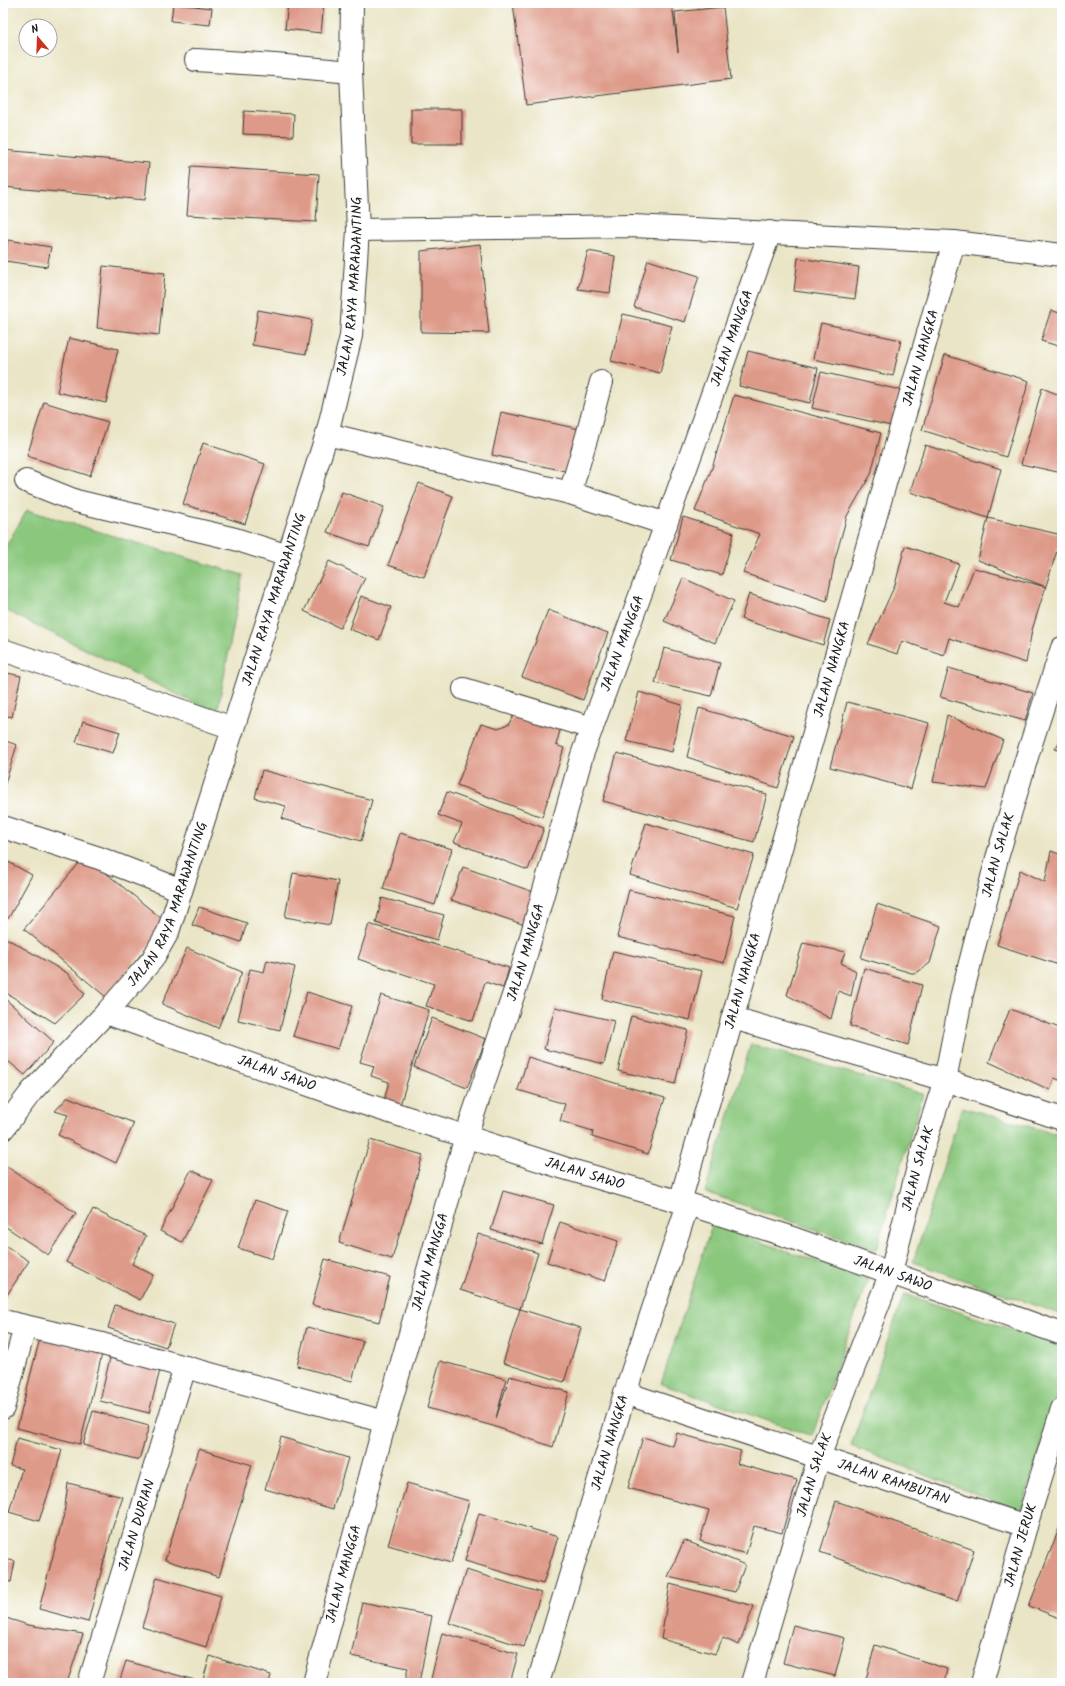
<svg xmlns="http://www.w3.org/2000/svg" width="1065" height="1686" viewBox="0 0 1065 1686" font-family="Kalam,sans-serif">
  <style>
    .green { fill: #8bc87e; stroke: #54724d }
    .building { fill: #de9a88 }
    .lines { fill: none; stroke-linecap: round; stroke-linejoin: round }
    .street-casing { stroke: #3b3a36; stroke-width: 24 }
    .secondary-casing { stroke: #3b3a36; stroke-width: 24 }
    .street { stroke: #fff; stroke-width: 22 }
    .secondary { stroke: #fff; stroke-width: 22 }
    .labels { text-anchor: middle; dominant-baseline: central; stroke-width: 3.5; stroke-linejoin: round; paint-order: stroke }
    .street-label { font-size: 14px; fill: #1c1c1c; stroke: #fff }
  </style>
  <rect width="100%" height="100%" fill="#fff"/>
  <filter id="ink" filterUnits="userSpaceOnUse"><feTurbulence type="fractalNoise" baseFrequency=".025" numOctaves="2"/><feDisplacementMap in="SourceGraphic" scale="8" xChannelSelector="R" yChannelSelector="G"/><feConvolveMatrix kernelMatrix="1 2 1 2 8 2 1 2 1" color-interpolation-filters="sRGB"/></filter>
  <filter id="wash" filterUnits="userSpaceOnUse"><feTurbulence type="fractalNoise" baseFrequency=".012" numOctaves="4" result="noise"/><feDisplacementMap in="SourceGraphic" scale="16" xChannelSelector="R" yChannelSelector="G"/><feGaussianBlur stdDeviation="0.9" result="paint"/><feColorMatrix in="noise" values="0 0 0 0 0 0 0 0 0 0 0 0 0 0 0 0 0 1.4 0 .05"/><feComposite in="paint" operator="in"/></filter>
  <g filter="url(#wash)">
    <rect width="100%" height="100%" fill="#eae5c6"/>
    <g class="green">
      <polygon points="27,510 243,575 217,714 3,609 3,551"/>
      <polygon points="751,1044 923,1094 876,1250 705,1192"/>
      <polygon points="962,1107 1062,1136 1062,1315 913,1262"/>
      <polygon points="712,1225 868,1279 812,1436 661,1384"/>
      <polygon points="904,1294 1062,1346 1062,1379 1021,1512 851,1446"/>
    </g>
    <g id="blocks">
      <g class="building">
        <polygon points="288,3 324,3 321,33 285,29"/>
        <polygon points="513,3 672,3 678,52 675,12 723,7 731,79 526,105"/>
        <polygon points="173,4 212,8 210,25 171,21"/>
        <rect x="411" y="109" width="51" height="35"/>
        <polygon points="244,111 294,114 293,136 243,134"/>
        <polygon points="3,150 149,163 145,200 3,187"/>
        <polygon points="191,166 319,174 316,222 187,215"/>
        <polygon points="8,240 51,247 47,267 5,261"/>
        <polygon points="480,244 489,333 421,332 421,251"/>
        <polygon points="588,251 615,256 610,293 578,289"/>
        <polygon points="798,258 859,267 855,299 794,291"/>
        <polygon points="648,260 699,276 685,322 634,307"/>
        <polygon points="103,266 165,273 159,335 97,328"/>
        <polygon points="258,310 312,320 306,354 252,345"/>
        <polygon points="1051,310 1062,314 1062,347 1041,341"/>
        <polygon points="623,314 672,326 660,373 611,361"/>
        <polygon points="821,323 901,340 893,376 813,359"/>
        <polygon points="69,338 118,349 106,403 57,392"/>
        <polygon points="748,351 818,368 810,403 739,386"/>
        <polygon points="945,355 1029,381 1006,457 922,430"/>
        <polygon points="821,372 900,390 891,426 812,408"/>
        <polygon points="1042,388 1062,396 1062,473 1021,464"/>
        <polygon points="734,395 881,433 871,474 847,516 835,559 827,601 743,573 760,534 695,511 712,468"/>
        <polygon points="44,402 108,422 90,476 27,456"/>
        <polygon points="501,412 584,430 574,473 492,455"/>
        <polygon points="203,443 265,464 245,524 183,504"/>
        <polygon points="925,445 1001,469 988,518 910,492"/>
        <polygon points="419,483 453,496 424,577 388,565"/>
        <polygon points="342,492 384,507 369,547 327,532"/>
        <polygon points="683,517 734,533 722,575 671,560"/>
        <polygon points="988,518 1062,535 1032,630 1026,663 949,638 944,655 902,641 897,654 868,644 895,585 905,546 959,564 944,602 959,607 974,568 1046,587 978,560"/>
        <polygon points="329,561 365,578 340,628 304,611"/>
        <polygon points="683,578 734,601 715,643 664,621"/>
        <polygon points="749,594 830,620 823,645 741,619"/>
        <polygon points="361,596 391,607 379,640 349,629"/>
        <polygon points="548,610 608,633 583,700 522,677"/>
        <polygon points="664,648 720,663 711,696 655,683"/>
        <polygon points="949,668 1033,693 1025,721 940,697"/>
        <polygon points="3,672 21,676 12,717 3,715"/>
        <polygon points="639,692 682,705 672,752 626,741"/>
        <polygon points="847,702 929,723 911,789 830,767"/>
        <polygon points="699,708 794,736 778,788 687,757"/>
        <polygon points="516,711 561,727 556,745 564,748 542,817 457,785 481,724 498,729 508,725"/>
        <polygon points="947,715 1003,740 986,789 933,782"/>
        <polygon points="83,721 120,732 113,753 76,742"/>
        <polygon points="1062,738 1062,751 1055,749"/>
        <polygon points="3,740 17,745 3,790"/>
        <polygon points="617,753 767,794 754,842 603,801"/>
        <polygon points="262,770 372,800 361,841 282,819 286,806 255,798"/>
        <polygon points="447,792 544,828 528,870 454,842 462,824 438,815"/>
        <polygon points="646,823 754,855 737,908 630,875"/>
        <polygon points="400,833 452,849 435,905 383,889"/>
        <polygon points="1051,851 1062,855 1062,966 997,945 1020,870 1045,882"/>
        <polygon points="85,856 167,923 106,997 24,929"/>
        <polygon points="3,859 32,875 8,919 3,916"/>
        <polygon points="463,867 539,894 528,926 451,900"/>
        <polygon points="293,873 338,881 330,925 285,917"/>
        <polygon points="629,890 735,916 724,963 617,937"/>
        <polygon points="382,898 444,915 437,940 376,923"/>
        <polygon points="877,904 941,926 930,963 915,974 861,958"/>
        <polygon points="199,907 247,923 241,942 192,925"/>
        <polygon points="369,924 509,968 503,988 485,982 473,1021 426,1006 434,984 358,959"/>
        <polygon points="4,937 67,973 85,994 55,1023 3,991"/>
        <polygon points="803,943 845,952 841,963 856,971 851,996 838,991 831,1019 787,995"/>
        <polygon points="187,948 242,972 218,1028 162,1004"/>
        <polygon points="613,951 702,971 690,1020 602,999"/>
        <polygon points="267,960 295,967 280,1030 238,1020 250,969 264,972"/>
        <polygon points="864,968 922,985 908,1045 850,1026"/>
        <polygon points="307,992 352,1006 338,1049 293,1036"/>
        <polygon points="381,995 429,1010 400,1105 384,1100 389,1082 371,1076 374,1066 360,1062"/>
        <polygon points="3,997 54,1042 25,1075 3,1057"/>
        <polygon points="555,1007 614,1021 604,1064 544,1049"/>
        <polygon points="1010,1009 1062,1029 1062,1081 1054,1078 1050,1090 989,1062"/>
        <polygon points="631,1016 688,1030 675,1084 618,1071"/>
        <polygon points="432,1018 486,1039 467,1088 414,1067"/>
        <polygon points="528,1057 665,1098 648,1154 592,1137 593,1131 560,1121 565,1104 518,1090"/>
        <polygon points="68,1097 134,1123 116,1163 58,1135 68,1115 55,1111"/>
        <polygon points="370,1140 423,1155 392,1259 339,1243"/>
        <polygon points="3,1164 76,1213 48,1255 3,1225"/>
        <polygon points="191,1170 213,1180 182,1242 160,1231"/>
        <polygon points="503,1191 554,1205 542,1244 491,1230"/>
        <polygon points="255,1200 288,1211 272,1259 238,1248"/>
        <polygon points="93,1209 146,1236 132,1264 153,1275 140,1300 66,1262"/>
        <polygon points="560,1222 618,1241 605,1281 547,1262"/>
        <polygon points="478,1234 538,1253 520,1309 460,1290"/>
        <polygon points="3,1244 29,1261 3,1301"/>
        <polygon points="325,1259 390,1277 379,1322 312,1305"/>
        <polygon points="115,1305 174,1324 166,1347 108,1328"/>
        <polygon points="520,1309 581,1328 564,1382 503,1363"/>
        <polygon points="307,1327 363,1341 352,1381 297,1366"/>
        <polygon points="40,1338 102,1354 80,1444 17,1428"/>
        <polygon points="110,1358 160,1370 149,1413 100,1401"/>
        <polygon points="440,1361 506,1379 496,1418 510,1376 569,1392 553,1447 493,1426 427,1408"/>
        <polygon points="93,1411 149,1426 139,1460 83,1445"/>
        <polygon points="677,1433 741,1451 737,1464 797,1480 782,1533 754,1526 746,1554 700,1541 709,1510 628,1488 643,1437 673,1446"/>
        <polygon points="281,1437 348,1458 333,1509 265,1489"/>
        <polygon points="17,1438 62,1450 54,1477 39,1521 9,1512 22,1469 10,1466"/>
        <polygon points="199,1449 252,1465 219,1577 165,1560"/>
        <polygon points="68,1483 123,1497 113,1526 88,1622 39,1609 64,1514"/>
        <polygon points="407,1483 469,1501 451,1563 388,1545"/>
        <polygon points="836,1501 974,1550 957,1602 820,1552"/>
        <polygon points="479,1513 558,1537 543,1584 465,1561"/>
        <polygon points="1062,1521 1062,1619 1029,1606"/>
        <polygon points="684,1540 745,1565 735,1592 668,1577"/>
        <polygon points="3,1559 15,1561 11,1582 3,1581"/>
        <polygon points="466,1570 541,1593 524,1647 449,1623"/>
        <polygon points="157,1577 221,1596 206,1647 142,1627"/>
        <polygon points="670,1584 754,1606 739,1645 723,1638 715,1654 661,1639"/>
        <polygon points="362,1602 432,1616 419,1683 405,1683 408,1668 351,1656"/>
        <polygon points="3,1617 28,1625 83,1634 67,1683 3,1683"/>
        <polygon points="793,1625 845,1638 835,1676 783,1663"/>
        <polygon points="442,1633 518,1654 510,1683 430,1683"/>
        <polygon points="875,1645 947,1669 944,1683 865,1683"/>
        <polygon points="210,1656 271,1675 269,1683 202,1683"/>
        <polygon points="126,1661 195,1680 195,1683 119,1683"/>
      </g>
    </g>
  </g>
  <g filter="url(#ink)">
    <use href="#blocks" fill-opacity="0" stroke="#3b3a36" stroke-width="1"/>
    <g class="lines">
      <g class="street-casing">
        <g id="street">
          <polyline points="196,60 275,65 351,72"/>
          <polyline points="358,230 633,226 954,242"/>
          <polyline points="327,434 570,493 666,524"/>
          <polyline points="26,481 76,501 235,539 288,556"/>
          <polyline points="570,493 587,436 601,382"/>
          <polyline points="3,650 233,728"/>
          <polyline points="464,689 592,728"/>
          <path id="s1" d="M106 1013 340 1096 564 1168 688 1204 787 1236 1062 1334"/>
          <polyline points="733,1018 945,1080 1062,1119"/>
          <path id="s2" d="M680 1202 954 242 1062 255"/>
          <polyline points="3,1321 102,1344 385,1422"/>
          <path id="s3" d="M625 1393 1026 1526"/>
          <polyline points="3,1408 25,1327"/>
          <path id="s4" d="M89 1683 185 1367"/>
          <path id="s5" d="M314 1683 385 1422 466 1136 522 969 582 755 666 524 770 232"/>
          <path id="s6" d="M538 1683 625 1393 688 1204"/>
          <path id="s7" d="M752 1683 819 1457 891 1272 923 1148 945 1080 962 994 997 858 1029 750 1062 648"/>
          <path id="s8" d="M982 1683 1026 1526 1062 1409"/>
        </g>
      </g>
      <g class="secondary-casing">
        <g id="secondary">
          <polyline points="3,827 99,858 181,890"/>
          <path id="s9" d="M3 1129 32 1091 106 1013 152 960 168 932 327 434 351 336 358 230 351 72 352 3"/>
        </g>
      </g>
      <use href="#street" class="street"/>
      <use href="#secondary" class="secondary"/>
    </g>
  </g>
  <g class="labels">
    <g class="street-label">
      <text stroke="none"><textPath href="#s9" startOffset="931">JALAN RAYA MARAWANTING</textPath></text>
      <text stroke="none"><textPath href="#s5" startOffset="1409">JALAN MANGGA</textPath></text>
      <text stroke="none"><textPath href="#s2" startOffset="878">JALAN NANGKA</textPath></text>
      <text stroke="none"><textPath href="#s9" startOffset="607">JALAN RAYA MARAWANTING</textPath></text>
      <text stroke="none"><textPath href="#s5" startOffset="1085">JALAN MANGGA</textPath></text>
      <text stroke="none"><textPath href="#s2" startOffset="554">JALAN NANGKA</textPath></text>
      <text stroke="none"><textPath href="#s7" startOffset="865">JALAN SALAK</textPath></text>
      <text stroke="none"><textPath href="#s9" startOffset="283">JALAN RAYA MARAWANTING</textPath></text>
      <text stroke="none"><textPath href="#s5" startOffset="761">JALAN MANGGA</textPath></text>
      <text stroke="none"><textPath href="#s2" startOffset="230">JALAN NANGKA</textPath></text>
      <text stroke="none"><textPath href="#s1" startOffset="181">JALAN SAWO</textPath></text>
      <text stroke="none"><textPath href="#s7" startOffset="541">JALAN SALAK</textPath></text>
      <text stroke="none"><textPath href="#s1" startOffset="505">JALAN SAWO</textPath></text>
      <text stroke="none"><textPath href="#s5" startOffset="437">JALAN MANGGA</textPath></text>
      <text stroke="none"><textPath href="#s1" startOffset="829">JALAN SAWO</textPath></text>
      <text stroke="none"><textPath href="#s6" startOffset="251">JALAN NANGKA</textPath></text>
      <text stroke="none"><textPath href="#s7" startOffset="217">JALAN SALAK</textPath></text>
      <text stroke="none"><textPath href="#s3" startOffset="283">JALAN RAMBUTAN</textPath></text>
      <text stroke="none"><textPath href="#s4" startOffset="165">JALAN DURIAN</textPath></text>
      <text stroke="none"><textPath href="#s8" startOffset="143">JALAN JERUK</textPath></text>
      <text stroke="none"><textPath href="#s5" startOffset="113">JALAN MANGGA</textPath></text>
    </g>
  </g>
  <rect width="1065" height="1686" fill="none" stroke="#fff" stroke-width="16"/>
  <g transform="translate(38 38) rotate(341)"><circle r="19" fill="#ffffff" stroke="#a4a4a4"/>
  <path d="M0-3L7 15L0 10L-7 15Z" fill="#c8321e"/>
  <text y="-6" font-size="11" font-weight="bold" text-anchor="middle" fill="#1c1c1c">N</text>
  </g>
</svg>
